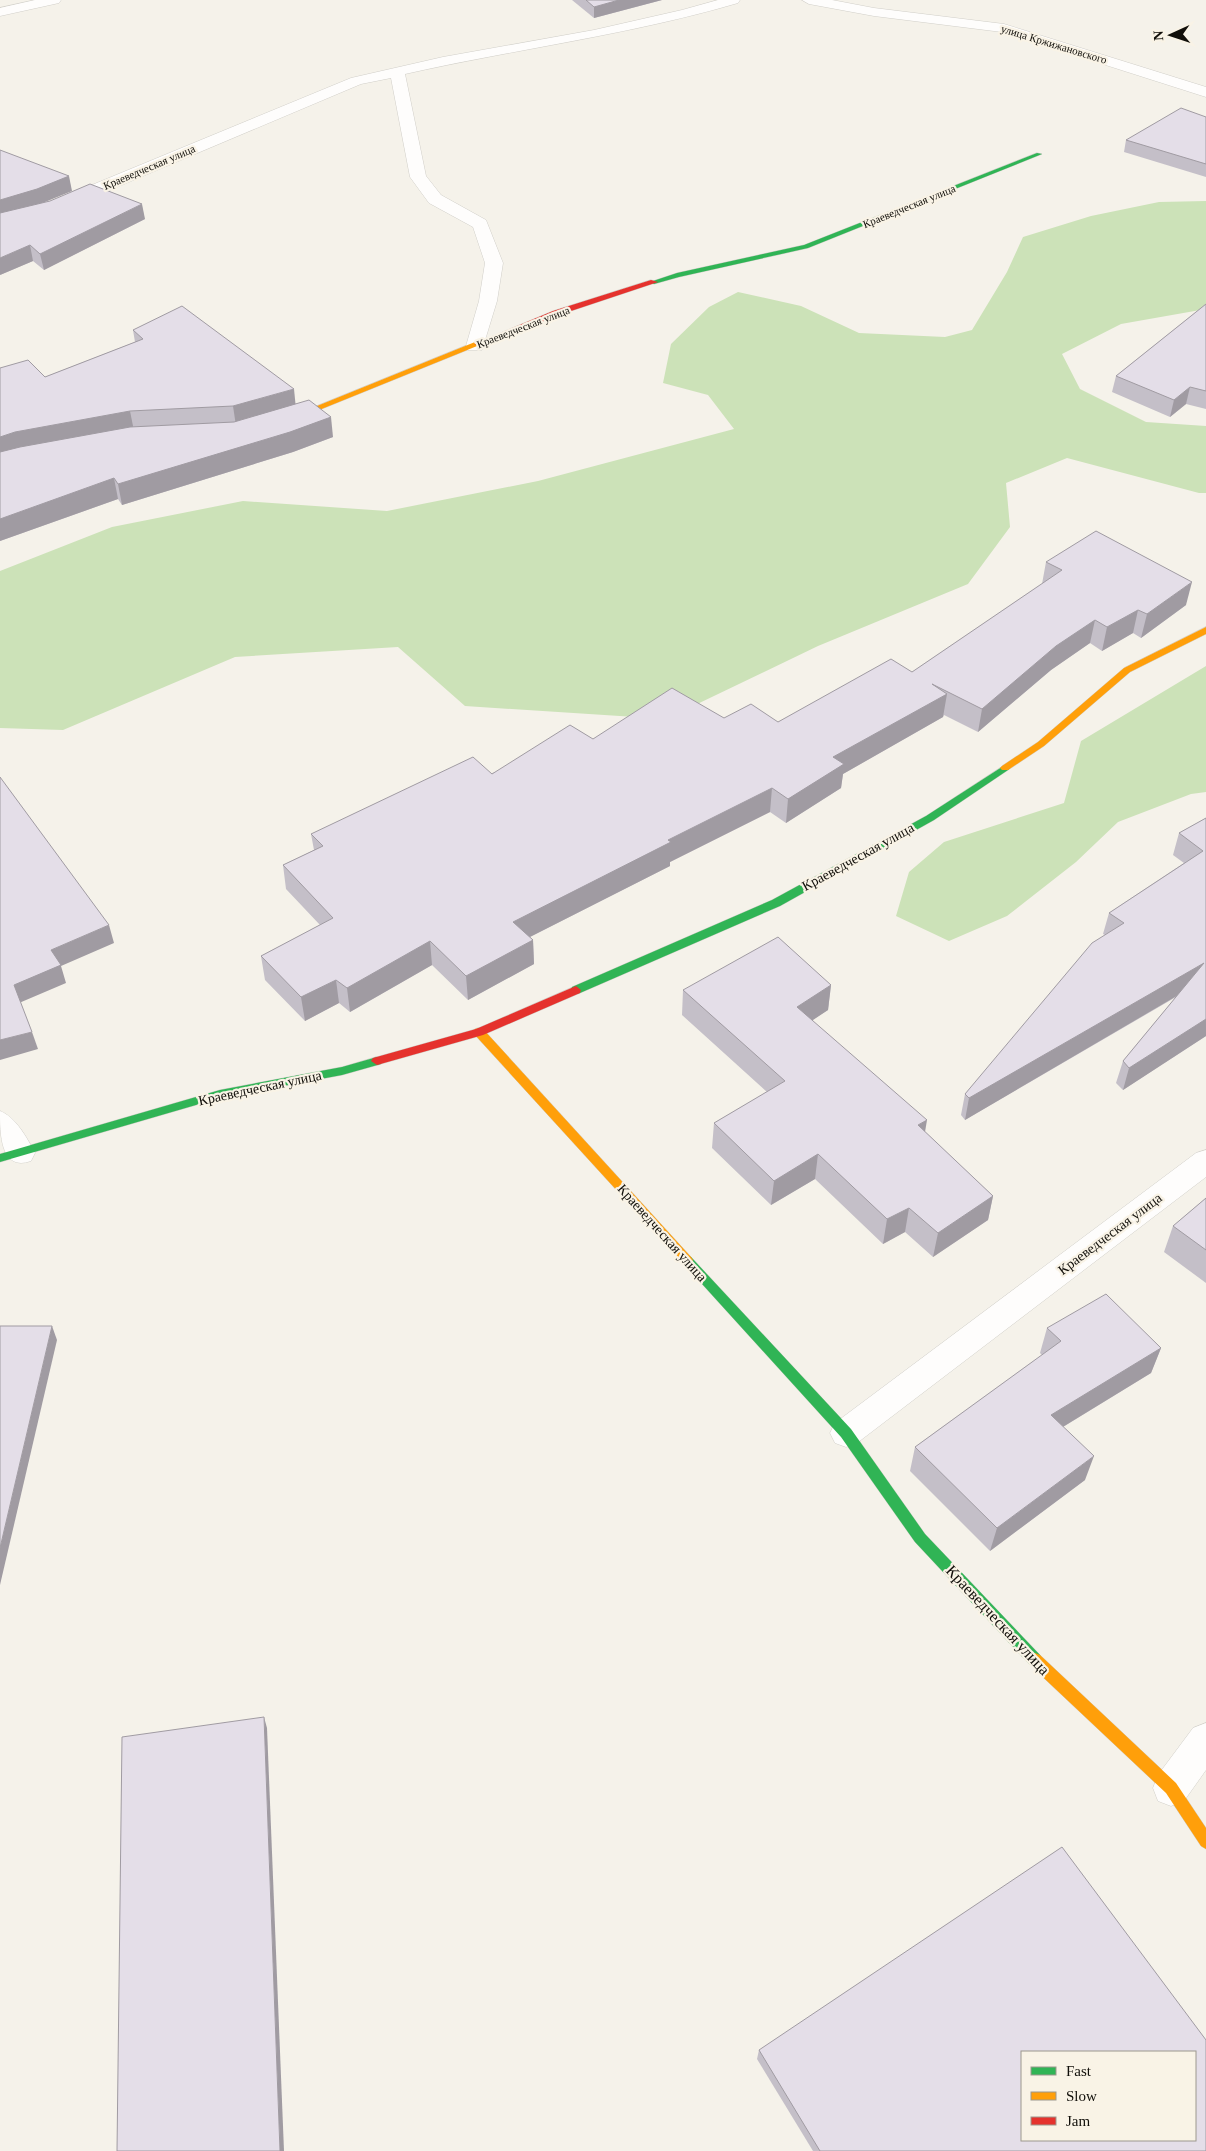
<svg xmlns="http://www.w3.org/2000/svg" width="1206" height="2151" viewBox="0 0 1206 2151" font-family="Georgia,serif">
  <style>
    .forest { fill: #cce2b8 }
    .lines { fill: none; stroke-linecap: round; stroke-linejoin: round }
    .street-casing { stroke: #d1cfc9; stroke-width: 1 }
    .fast-casing { stroke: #d1cfc9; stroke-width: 1 }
    .slow-casing { stroke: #d1cfc9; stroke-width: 1 }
    .jam-casing { stroke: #d1cfc9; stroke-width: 1 }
    .street { fill: #fefdfc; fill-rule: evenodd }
    .fast { fill: #30b455; fill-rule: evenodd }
    .slow { fill: #ff9f0a; fill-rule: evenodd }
    .jam { fill: #e5322d; fill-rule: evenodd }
    .wall { fill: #c4bfc8 }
    .shaded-wall { fill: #a09ba2 }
    .building { fill: #e4dee8; stroke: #a09ba2; fill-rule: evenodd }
    .labels { text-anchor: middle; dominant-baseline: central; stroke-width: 4.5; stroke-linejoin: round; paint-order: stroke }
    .far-street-label { font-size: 11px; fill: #110f0a; stroke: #f9f3e6 }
    .street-label { font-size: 14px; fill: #110f0a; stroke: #f9f3e6 }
    .near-street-label { font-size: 16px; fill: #110f0a; stroke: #f9f3e6 }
  </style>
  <rect width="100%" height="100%" fill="#f5f2ea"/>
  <g class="forest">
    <polygon points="1206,201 1206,309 1121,324 1062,354 1080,389 1146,422 1206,426 1206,493 1199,493 1067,458 1006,483 1010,527 968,584 818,646 666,719 465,706 398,647 235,657 63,730 0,728 0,571 112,527 243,501 387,511 538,481 734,429 708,395 663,383 671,344 709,307 738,292 801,306 859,333 945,337 972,330 1007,272 1023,237 1091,216 1159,202"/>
    <polygon points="1206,666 1206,792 1191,794 1118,822 1076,862 1007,916 949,941 896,916 909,872 944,842 1064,803 1081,741"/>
  </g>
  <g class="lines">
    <g class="street-casing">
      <g id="street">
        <polygon points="35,0 61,0 59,3 0,16 0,8"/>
        <path d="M718 0H740L738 3C629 35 516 49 405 74L426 176 441 195 486 220 503 263 497 301 482 350H468L466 346 479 301 485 263 473 227 429 203 410 177 391 78 361 84 53 214 0 228V218L41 206 351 78 443 57 594 30 682 10Z"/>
        <polygon points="802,0 832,0 874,8 1004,24 1206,87 1206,97 1002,32 874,16 809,4"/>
        <path d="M0 1111C16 1117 27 1138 35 1153L31 1161C0 1172 0 1133 0 1111Z"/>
        <polygon points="1206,1150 1206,1177 857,1443 846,1447 835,1443 830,1433 835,1423 1196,1153"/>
        <polygon points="1206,1723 1206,1770 1184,1801 1171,1806 1158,1801 1153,1788 1158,1775 1193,1728"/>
      </g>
    </g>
    <g class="fast-casing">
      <g id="fast">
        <polygon points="1037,153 1042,154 808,248 679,277 654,284 650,282 677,273 804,245"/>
        <polygon points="1005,765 1010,768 1008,770 934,820 780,906 580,993 576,994 571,990 572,987 772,900 926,816"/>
        <polygon points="377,1057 383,1061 381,1064 342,1075 220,1098 0,1162 0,1154 220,1090 342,1067"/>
        <polygon points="687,1255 691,1257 851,1429 925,1534 1040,1655 1042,1660 1040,1665 1035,1667 1030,1665 915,1542 841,1437 683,1263 681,1260 683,1257"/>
      </g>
    </g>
    <g class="slow-casing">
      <g id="slow">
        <polygon points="475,342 482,344 287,423 280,421"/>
        <polygon points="1206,627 1206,634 1130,672 1044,746 1008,770 1002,770 1000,768 1002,766 1038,742 1124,668"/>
        <polygon points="479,1028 483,1029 691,1257 693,1260 691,1263 687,1265 683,1263 475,1035 473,1032 475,1029"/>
        <polygon points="1035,1653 1040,1655 1176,1783 1206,1828 1206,1849 1201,1846 1166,1793 1030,1665 1028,1660 1030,1655"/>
      </g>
    </g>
    <g class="jam-casing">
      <g id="jam">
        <polygon points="651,280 658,282 559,315 481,346 474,344 553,311"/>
        <polygon points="576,986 581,990 580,993 483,1035 377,1065 371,1061 373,1058 476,1029"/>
      </g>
    </g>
    <use href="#street" class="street"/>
    <use href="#fast" class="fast"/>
    <use href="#slow" class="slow"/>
    <use href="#jam" class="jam"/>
  </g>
  <g class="wall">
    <polygon points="572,0 662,0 594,18"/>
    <polygon points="1206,117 1206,177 1124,152 1126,140"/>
    <polygon points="48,201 145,219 44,270 33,261 0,275"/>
    <polygon points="1206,304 1206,409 1186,404 1170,417 1112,392 1116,376"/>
    <polygon points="133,330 296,404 333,437 293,452 122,505 118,499 0,541 0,368 45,377 135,342"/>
    <polygon points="1046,562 1186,605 1141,638 1133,633 1102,651 1090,643 1051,670 978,732 944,715 943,717 843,774 841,788 786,823 770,812 670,862 670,866 530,937 533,940 534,964 468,1000 432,965 350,1012 339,1003 305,1021 265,980 261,956 320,925 286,889 283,865 314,850 311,834 593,739 724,718 778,722 912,672 1042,584"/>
    <polygon points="1206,818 1206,1036 1123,1090 1116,1083 1123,1061 1176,997 965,1120 961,1115 965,1094 1105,935 1103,934 1109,913 1184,863 1173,855 1179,833"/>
    <polygon points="831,985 828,1010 812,1020 925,1132 993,1196 988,1220 933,1257 905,1232 883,1244 815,1179 771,1205 712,1148 714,1123 767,1092 682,1015 683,990"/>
    <polygon points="1206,1198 1206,1283 1164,1252 1173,1226"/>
    <polygon points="1047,1328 1161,1348 1151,1373 1063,1427 1085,1480 990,1551 910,1471 915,1447 1042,1355 1040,1353"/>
    <polygon points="759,2050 1206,2151 813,2151 757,2059"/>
  </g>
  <g class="shaded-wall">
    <polygon points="619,0 662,0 594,18 594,7"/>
    <polygon points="69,176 72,191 40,204 0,216 0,200"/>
    <polygon points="142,204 145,219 44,270 40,254"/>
    <polygon points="30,245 33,261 0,275 0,258"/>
    <polygon points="1190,387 1186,404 1170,417 1174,400"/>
    <polygon points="294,389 296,409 236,426 233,406"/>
    <polygon points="130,411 134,431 0,458 0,437 15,432"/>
    <polygon points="331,417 333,437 293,452 122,505 118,484"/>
    <polygon points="114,478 118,499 0,541 0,519"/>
    <polygon points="1192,582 1186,605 1141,638 1147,614"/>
    <polygon points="1138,610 1133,633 1102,651 1107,627"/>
    <polygon points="1095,620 1090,643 1051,670 978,732 982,709 1056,646"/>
    <polygon points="947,694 943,717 843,774 841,788 786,823 788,799 833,757"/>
    <polygon points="772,788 770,812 670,862 670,866 514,945 513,922 668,840"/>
    <polygon points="109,925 114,943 61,966 66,983 19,1003 14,985 51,950"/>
    <polygon points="533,940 534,964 468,1000 466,976"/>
    <polygon points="430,941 432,965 350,1012 347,988"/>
    <polygon points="1204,963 1197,984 965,1120 969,1098"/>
    <polygon points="336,980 339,1003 305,1021 301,997"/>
    <polygon points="831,985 828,1010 795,1032 797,1007"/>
    <polygon points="1206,1019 1206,1036 1123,1090 1129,1068"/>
    <polygon points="32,1032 38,1049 0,1060 0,1040"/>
    <polygon points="927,1120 923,1144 918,1125"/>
    <polygon points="818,1154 815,1179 771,1205 774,1181"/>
    <polygon points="993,1196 988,1220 933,1257 938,1233"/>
    <polygon points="909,1208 905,1232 883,1244 887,1219"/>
    <polygon points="52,1326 57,1340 0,1585 0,1548"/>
    <polygon points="1161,1348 1151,1373 1043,1439 1051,1415"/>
    <polygon points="1094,1456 1085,1480 990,1551 997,1528"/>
    <polygon points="264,1717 267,1728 284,2151 280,2151"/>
  </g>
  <g class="building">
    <polygon points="586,0 619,0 594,7"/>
    <polygon points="1181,108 1206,117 1206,164 1126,140"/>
    <polygon points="0,150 69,176 37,189 0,200"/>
    <polygon points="90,184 142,204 40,254 30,245 0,258 0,213 50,201"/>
    <polygon points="1206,304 1206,391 1190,387 1174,400 1116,376"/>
    <polygon points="182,306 294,389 233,406 130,411 15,432 0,437 0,368 28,360 45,377 143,339 133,330"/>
    <polygon points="309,400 331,417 290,432 118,484 114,478 0,519 0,452 20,447 130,427 234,422"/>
    <polygon points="1096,531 1192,582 1147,614 1138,610 1107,627 1095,620 1056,646 982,709 932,684 947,694 833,757 844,764 788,799 772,788 668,840 671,842 513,922 533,940 466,976 430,941 347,988 336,980 301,997 261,956 333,918 283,865 323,846 311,834 473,757 492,774 570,725 593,739 672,688 724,718 751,704 778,722 891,659 912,672 1062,570 1046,562"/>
    <polygon points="0,777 109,925 51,950 61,965 14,985 32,1032 0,1040"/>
    <polygon points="1206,818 1206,1019 1129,1068 1123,1061 1204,963 969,1098 965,1094 1092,943 1124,923 1109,913 1203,851 1179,833"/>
    <polygon points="778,937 831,985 797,1007 927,1120 918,1125 993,1196 938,1233 909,1208 887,1219 818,1154 774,1181 714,1123 785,1081 683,990"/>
    <polygon points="1206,1198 1206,1250 1173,1226"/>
    <polygon points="1106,1294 1161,1348 1051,1415 1094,1456 997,1528 915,1447 1061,1341 1047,1328"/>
    <polygon points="0,1326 52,1326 0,1548"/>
    <polygon points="264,1717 280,2151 117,2151 122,1737"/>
    <path d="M1062 1847 1206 2040V2151H820L759 2050ZM1022 2052H1195V2140H1022Z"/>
  </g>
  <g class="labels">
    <g class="far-street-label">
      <text transform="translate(1054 44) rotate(17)">улица Кржижановского</text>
      <text transform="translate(149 167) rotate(-23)">Краеведческая улица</text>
      <text transform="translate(909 206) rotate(-22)">Краеведческая улица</text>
      <text transform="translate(523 327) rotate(-21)">Краеведческая улица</text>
    </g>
    <g class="street-label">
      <text transform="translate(858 857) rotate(-29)">Краеведческая улица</text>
      <text transform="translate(260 1088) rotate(-12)">Краеведческая улица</text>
      <text transform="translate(662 1233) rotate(48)">Краеведческая улица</text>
      <text transform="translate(1110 1234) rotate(-37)">Краеведческая улица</text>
    </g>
    <g class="near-street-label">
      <text transform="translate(998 1620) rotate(47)">Краеведческая улица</text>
    </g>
  </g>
  <rect x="1021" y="2051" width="175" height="90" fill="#f9f3e6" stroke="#9c988e"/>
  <rect x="1031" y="2067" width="25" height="8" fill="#30b455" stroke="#9c988e"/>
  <text x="1066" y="2076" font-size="15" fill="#110f0a">Fast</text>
  <rect x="1031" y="2092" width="25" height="8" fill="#ff9f0a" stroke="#9c988e"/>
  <text x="1066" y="2101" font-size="15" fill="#110f0a">Slow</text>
  <rect x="1031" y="2117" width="25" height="8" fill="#e5322d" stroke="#9c988e"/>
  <text x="1066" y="2126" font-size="15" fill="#110f0a">Jam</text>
  <g transform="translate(1171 35) rotate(267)" stroke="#f9f3e6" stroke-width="4" paint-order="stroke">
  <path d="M0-4L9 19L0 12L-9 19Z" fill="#110f0a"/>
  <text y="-8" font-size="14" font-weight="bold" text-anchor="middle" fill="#110f0a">N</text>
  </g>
</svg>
